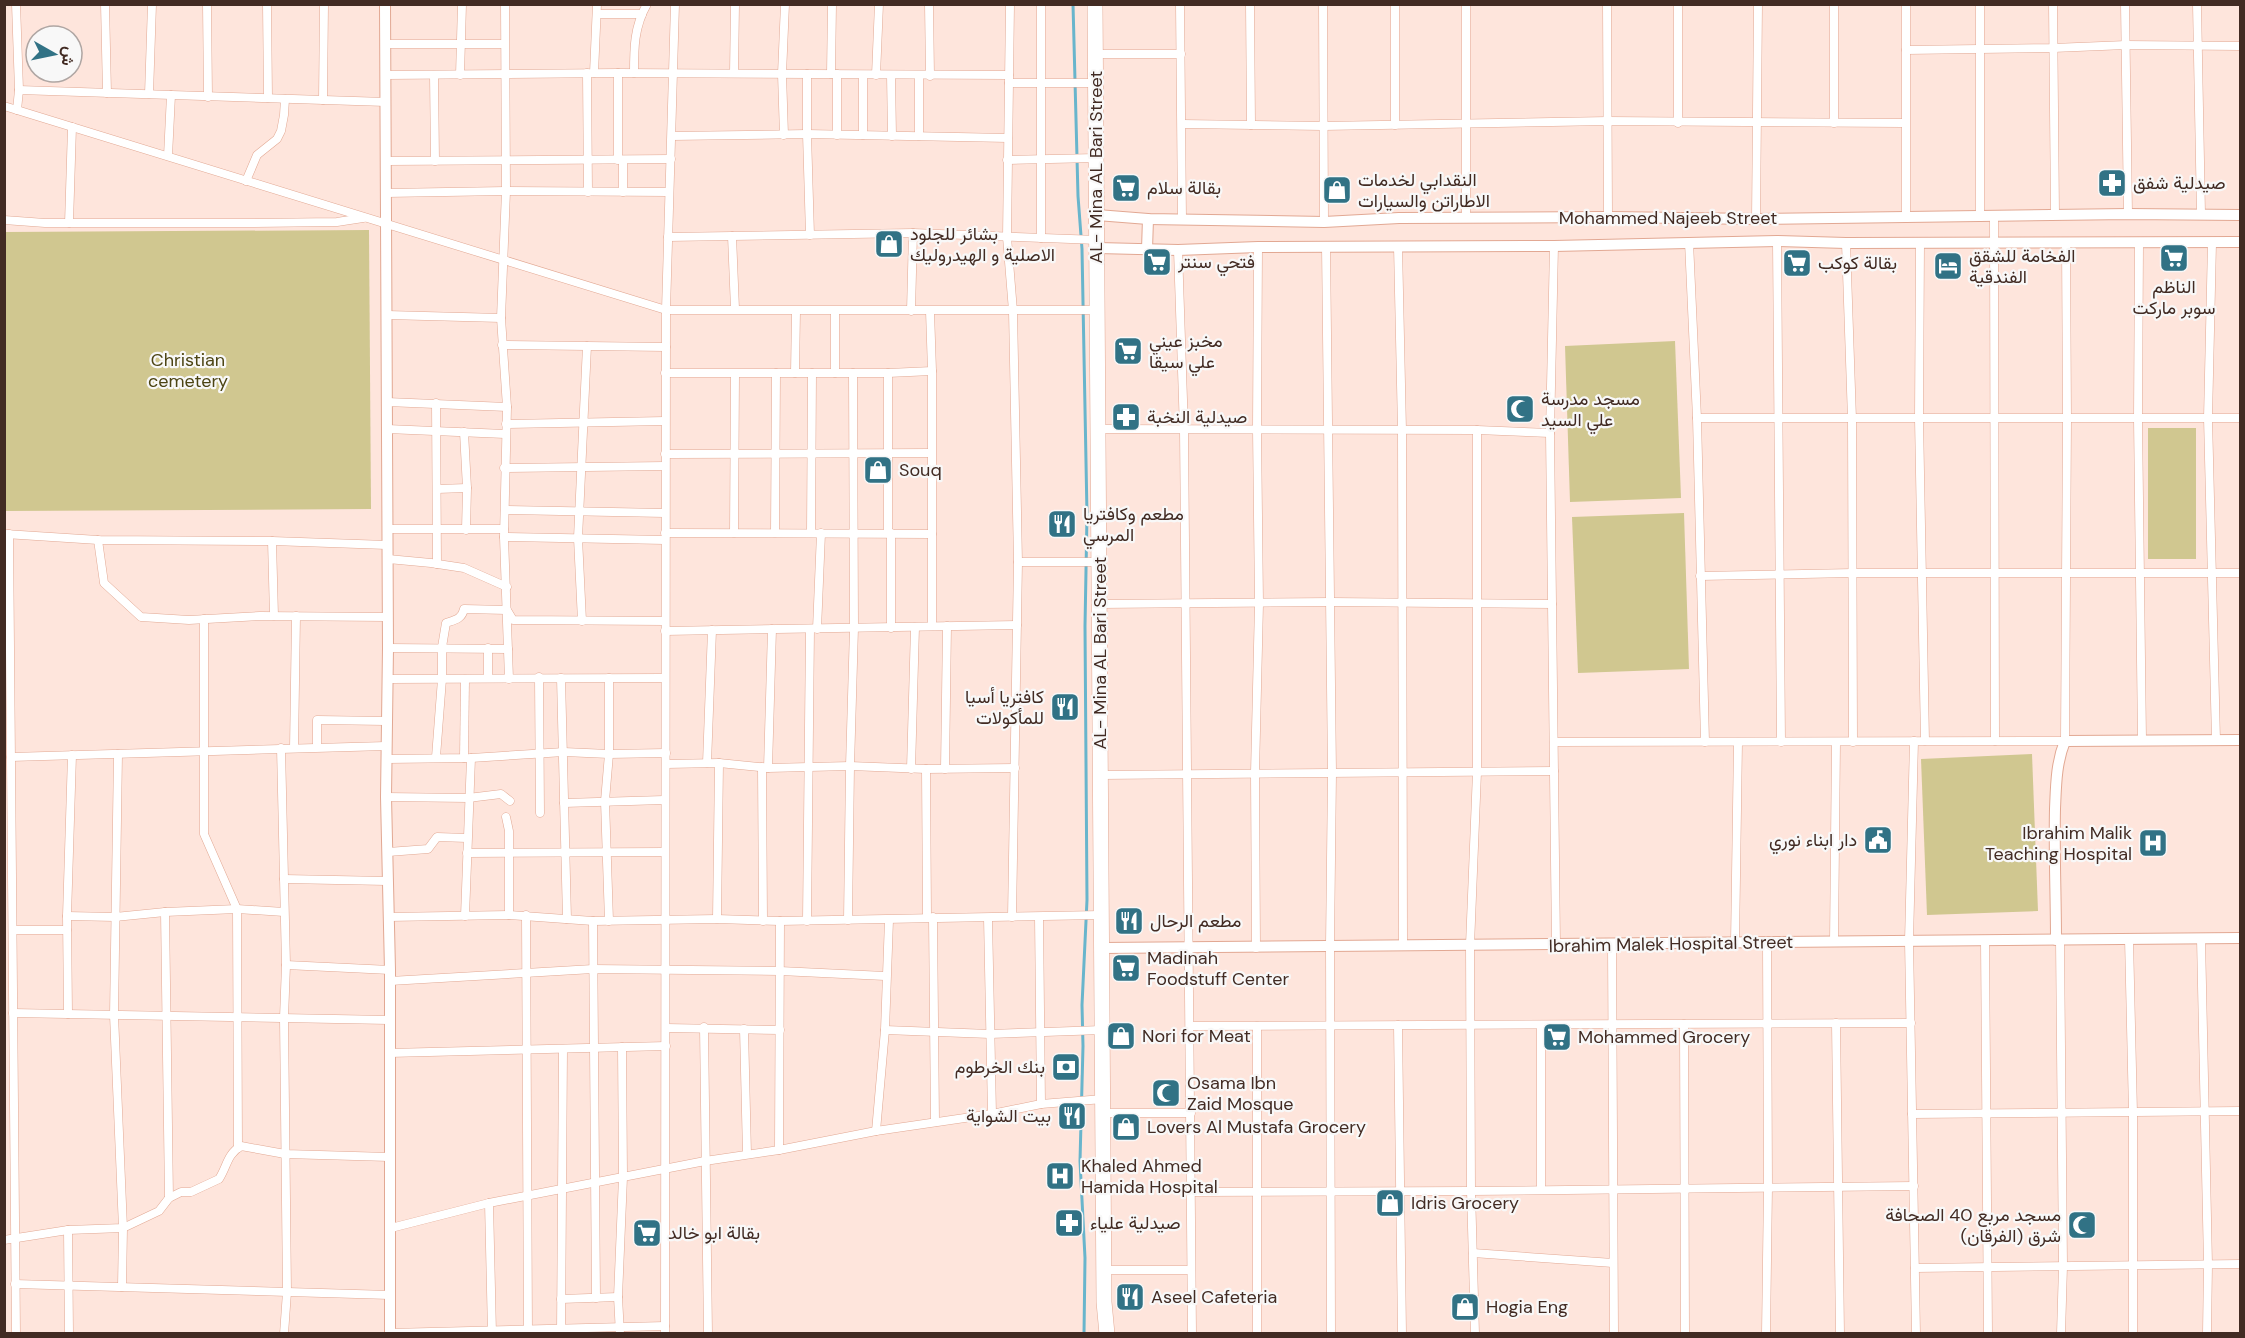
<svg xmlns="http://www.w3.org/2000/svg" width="2245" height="1338" viewBox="0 0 2245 1338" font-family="'DM Sans',Vazirmatn,sans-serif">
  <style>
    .green { fill: #d0c790 }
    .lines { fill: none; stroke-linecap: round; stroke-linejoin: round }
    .stream { stroke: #69b5cc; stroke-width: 3 }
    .street-casing { stroke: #e2a893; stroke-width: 9 }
    .secondary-casing { stroke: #e2a893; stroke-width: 12 }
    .highway-casing { stroke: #e2a893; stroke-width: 16 }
    .street { stroke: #fff; stroke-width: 8 }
    .secondary { stroke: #fff; stroke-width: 10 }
    .highway { stroke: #fff; stroke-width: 15 }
    .labels { text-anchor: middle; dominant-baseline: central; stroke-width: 4.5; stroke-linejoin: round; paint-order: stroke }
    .street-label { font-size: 18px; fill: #422b23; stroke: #f8f8f8 }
    .poi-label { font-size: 18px; fill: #422b23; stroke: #f8f8f8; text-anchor: start }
    .park-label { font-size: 18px; fill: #4c4413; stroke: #f8f8f8 }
  </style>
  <rect width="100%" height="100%" fill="#fee5dc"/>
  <g class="green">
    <polygon points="369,230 371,509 5,511 5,232"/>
    <polygon points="1675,341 1681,498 1570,502 1565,346"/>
    <rect x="2148" y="428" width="48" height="131"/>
    <polygon points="1684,513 1689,669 1578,673 1572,517"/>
    <polygon points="2032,754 2038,911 1927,915 1921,759"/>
  </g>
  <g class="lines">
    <polyline class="stream" points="1073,4 1078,196 1082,249 1087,515 1085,626 1087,900 1082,1005 1083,1046 1080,1161 1085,1258 1084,1334"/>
    <g class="street-casing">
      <g id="street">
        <polyline points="16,4 19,90"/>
        <polyline points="105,4 107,93"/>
        <polyline points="207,4 208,97"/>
        <polyline points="267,4 268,98"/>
        <polyline points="505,4 506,191 501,318 507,407 504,537 509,679"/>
        <polyline points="929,4 930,76"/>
        <polyline points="1010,4 1007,237 1013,311 1018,562 1012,917"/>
        <polyline points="1041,4 1041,238"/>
        <polyline points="1180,4 1182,220"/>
        <polyline points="1250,4 1251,125"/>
        <polyline points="1323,4 1324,222"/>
        <polyline points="1395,4 1395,125"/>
        <polyline points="1466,4 1466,217"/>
        <polyline points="1607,4 1608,217"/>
        <polyline points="2053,4 2055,215"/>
        <polyline points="2125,4 2128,214"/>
        <polyline points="2197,4 2201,214"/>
        <polyline points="597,14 642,14"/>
        <polyline points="386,44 504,44"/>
        <polyline points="1906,50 2053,48 2126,45 2240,46"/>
        <polyline points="1096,54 1181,54"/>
        <polyline points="587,73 588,192"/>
        <polyline points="594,73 597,4"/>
        <path d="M634 73C634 48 634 27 647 4"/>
        <polyline points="734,73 735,4"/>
        <polyline points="807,74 807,134 810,235"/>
        <polyline points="831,74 832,4"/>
        <polyline points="386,75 618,73 1009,75"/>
        <polyline points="434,75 435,161"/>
        <polyline points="460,75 462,4"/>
        <polyline points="876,75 879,4"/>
        <polyline points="891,75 892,136"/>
        <polyline points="1009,83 1096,83"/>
        <polyline points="149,94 152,4"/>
        <polyline points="323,100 324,4"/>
        <polyline points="4,106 666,310 1097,310"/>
        <polyline points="17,110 19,90 386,102"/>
        <polyline points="1678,123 1678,4"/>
        <polyline points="1834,123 1834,4"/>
        <polyline points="1182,124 1323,126 1608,121 1904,123"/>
        <polyline points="784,135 782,74 785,4"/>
        <polyline points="837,135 837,74"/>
        <polyline points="863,135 863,75"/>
        <polyline points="672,136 807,134 1008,138"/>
        <polyline points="919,136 919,76"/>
        <polyline points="168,156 171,95"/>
        <polyline points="618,160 618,73"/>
        <polyline points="623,160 623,192"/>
        <polyline points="1007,160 1096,158"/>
        <polyline points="386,161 671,159"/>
        <polyline points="246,181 257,155 277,139 281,131 284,115 285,99"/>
        <polyline points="386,193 506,191 669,192"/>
        <polyline points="1980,217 1980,4"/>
        <polyline points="1994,217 1995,741"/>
        <polyline points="1906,218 1906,4"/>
        <polyline points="1756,219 1758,4"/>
        <polyline points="4,220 45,223 252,223 337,222 363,218"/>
        <polyline points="69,223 72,127"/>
        <polyline points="732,236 735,309"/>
        <polyline points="668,237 913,233 1098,240"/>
        <polyline points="1777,241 1781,742"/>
        <polyline points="1689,242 1697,418 1705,742"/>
        <polyline points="1920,242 1919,419 1925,741"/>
        <polyline points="1846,243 1852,419 1853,742"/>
        <polyline points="2139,243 2138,419 2142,740"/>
        <polyline points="2212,243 2208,418 2216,740"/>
        <polyline points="1326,246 1332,773 1330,945 1331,1334"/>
        <polyline points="1398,246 1402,430 1403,946"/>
        <polyline points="1554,246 1550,433 1556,945"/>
        <polyline points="1178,250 1184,430 1192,1334"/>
        <polyline points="911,311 913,233"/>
        <polyline points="387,315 501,318"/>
        <polyline points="502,345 666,347"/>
        <polyline points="665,373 888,373 932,371 930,311"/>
        <polyline points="795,373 796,311"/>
        <polyline points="835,373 835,311"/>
        <polyline points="888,373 888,533"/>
        <polyline points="387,402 507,407"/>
        <polyline points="436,403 437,564"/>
        <polyline points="1697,418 2240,418"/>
        <polyline points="506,424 665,421"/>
        <polyline points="387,429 505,434"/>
        <polyline points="1098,429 1477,430 1550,433"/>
        <polyline points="464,432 467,488 466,530"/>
        <polyline points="665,454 931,453"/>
        <polyline points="504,468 665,466"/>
        <polyline points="437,489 467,488"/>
        <polyline points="505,510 665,513"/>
        <polyline points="387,529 504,529"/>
        <polyline points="665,533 932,534"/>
        <polyline points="734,533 735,374"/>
        <polyline points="775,533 776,373"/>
        <polyline points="811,533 812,373"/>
        <polyline points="891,533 891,628"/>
        <polyline points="5,534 98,540 272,541 387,545"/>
        <polyline points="9,534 16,1334"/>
        <polyline points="504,537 665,540"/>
        <polyline points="98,540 104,583 141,617 189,620 260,616 387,617"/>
        <polyline points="272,541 274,616"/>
        <polyline points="388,559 431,563 464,568 507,587"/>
        <polyline points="1018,562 1099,562"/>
        <polyline points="1700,576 1853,573 2240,573"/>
        <polyline points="1099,604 1331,602 1552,604"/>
        <polyline points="204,619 204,834 237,909 238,1148"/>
        <polyline points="582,621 578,538 587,346"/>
        <polyline points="932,626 932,371"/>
        <polyline points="817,629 821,533"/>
        <polyline points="665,631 1017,625"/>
        <polyline points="388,648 508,649"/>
        <polyline points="539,677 540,813"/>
        <polyline points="488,678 488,648"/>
        <polyline points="561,678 567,919"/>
        <polyline points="388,679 665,678"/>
        <polyline points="1914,741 1909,941 1916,1334"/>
        <polyline points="1554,742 2065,741 2067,419 2066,242"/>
        <polyline points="317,747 317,720 386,721"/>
        <polyline points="281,748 286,965 284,1018 287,1292 284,1334"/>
        <polyline points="294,748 296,616"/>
        <polyline points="118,754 114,1015 123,1228 122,1287"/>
        <polyline points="11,757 386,746"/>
        <path d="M436 757 442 679V647L446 623C455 620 462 619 464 609L507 610 513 620 665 621"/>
        <polyline points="464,758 465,679"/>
        <polyline points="387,759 471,758 564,752 609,754 666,753"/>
        <polyline points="707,763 712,630"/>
        <polyline points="666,764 719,763 768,768 850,766 926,769 1015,768"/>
        <polyline points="762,767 763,921"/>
        <polyline points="768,768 772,629"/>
        <polyline points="911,769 915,627"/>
        <polyline points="926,769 927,917"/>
        <polyline points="945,769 947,626"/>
        <polyline points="1100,775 1554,771"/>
        <polyline points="386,797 468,798 501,794 510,801"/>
        <polyline points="564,803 664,800"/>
        <polyline points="506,817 509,831 509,915"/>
        <polyline points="388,852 428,849 437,837 467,838"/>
        <polyline points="467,853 665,852"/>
        <polyline points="284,879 387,881"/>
        <polyline points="165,912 169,1198"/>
        <polyline points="526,915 528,1334"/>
        <polyline points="67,916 115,917 165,912 237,909 284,912"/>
        <polyline points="465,916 471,758"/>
        <polyline points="388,917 509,915 593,921 717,919 780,921 1101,915"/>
        <polyline points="933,917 935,1122"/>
        <polyline points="1039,917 1041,1104"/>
        <polyline points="988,918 992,1114"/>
        <polyline points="717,919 719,763"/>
        <polyline points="848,920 850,766 854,628 853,373"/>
        <polyline points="593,921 596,1298"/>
        <polyline points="609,921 605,801 609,754 609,678"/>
        <polyline points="807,921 810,629"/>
        <polyline points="13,930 67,930"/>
        <polyline points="2129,939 2133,1113 2133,1334"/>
        <polyline points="2201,939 2208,1264 2207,1334"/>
        <polyline points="2060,940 2063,1266 2061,1334"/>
        <polyline points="1985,941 1988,1334"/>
        <polyline points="1834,942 1836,742"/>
        <polyline points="1735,943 1738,742"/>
        <polyline points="1612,944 1614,1334"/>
        <polyline points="1256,948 1255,773 1259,604 1257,429 1258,247"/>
        <polyline points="286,965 390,970"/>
        <polyline points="390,981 593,969 780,971 885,976"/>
        <polyline points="13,1013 389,1020"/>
        <polyline points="68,1014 67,916 72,755"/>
        <polyline points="1836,1023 1840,1334"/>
        <polyline points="1684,1024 1685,1334"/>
        <polyline points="1398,1025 1402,1334"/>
        <polyline points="1541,1025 1541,1189"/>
        <polyline points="1190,1026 1911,1023"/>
        <polyline points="704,1027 708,1334"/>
        <polyline points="666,1028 780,1030"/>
        <polyline points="744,1029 747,1154"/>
        <polyline points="885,1030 990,1034 1102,1030"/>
        <polyline points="389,1053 666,1046"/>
        <polyline points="1103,1113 1191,1113"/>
        <polyline points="1912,1114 2240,1111"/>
        <polyline points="876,1131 885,1030 889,920"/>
        <polyline points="779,1150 780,921"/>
        <polyline points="1192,1192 1471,1191 1914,1186"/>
        <polyline points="489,1203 492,1333"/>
        <polyline points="391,1228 489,1203 705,1161 779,1150 876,1131 992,1114 1041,1104 1103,1099"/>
        <polyline points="68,1230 69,1334"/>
        <path d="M4 1240 68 1230 123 1228 159 1211 169 1198 181 1192H191L219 1179C227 1167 227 1154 241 1146L285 1154 389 1157"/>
        <polyline points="1473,1253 1613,1263"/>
        <polyline points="1915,1268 2240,1264"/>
        <polyline points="1104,1270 1191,1270"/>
        <polyline points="15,1284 390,1295"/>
        <polyline points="561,1299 618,1297"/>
        <polyline points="390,1333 665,1326"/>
        <polyline points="561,1334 563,1049"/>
        <polyline points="620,1334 618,1297 623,1177 622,1047"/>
        <polyline points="665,1334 666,310 675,4"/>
        <polyline points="1257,1334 1257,1026"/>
        <polyline points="1475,1334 1471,1191 1470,945 1477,772 1477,430"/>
        <polyline points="1766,1334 1768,1187 1767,943"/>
      </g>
    </g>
    <g class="secondary-casing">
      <g id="secondary">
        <polyline points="385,4 388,648 386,797 390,970 390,1334"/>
        <polyline points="1097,215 1148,219 1324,222 1399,218 1608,217 1756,219 2128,214 2240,215"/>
        <polyline points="1098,248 1178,250 1258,247 1554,246 1777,241 1846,243 2240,242"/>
        <polyline points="1147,249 1148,219"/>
        <path d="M2056 940C2056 897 2054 853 2055 809 2056 786 2056 763 2065 741L2240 740"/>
        <polyline points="1102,948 2240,938"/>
      </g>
    </g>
    <g class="highway-casing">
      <polyline id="highway" points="1095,4 1104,1302 1107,1334"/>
    </g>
    <use href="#street" class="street"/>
    <use href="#secondary" class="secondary"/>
    <use href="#highway" class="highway"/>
  </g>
  <defs>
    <g id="pharmacy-square" transform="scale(1.5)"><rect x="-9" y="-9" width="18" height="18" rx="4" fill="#317285" stroke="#f8f8f8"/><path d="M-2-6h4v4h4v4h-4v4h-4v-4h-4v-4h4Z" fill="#fff"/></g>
    <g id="supermarket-square" transform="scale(1.5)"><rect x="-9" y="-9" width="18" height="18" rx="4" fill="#317285" stroke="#f8f8f8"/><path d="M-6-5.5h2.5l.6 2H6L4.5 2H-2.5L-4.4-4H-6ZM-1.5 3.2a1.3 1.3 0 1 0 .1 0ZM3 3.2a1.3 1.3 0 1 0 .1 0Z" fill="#fff"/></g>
    <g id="shop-square" transform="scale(1.5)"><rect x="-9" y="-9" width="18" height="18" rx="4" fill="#317285" stroke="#f8f8f8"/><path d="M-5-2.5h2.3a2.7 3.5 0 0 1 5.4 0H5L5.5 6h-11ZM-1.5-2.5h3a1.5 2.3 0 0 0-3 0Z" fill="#fff"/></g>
    <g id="hotel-square" transform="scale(1.5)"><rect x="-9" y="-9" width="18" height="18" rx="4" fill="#317285" stroke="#f8f8f8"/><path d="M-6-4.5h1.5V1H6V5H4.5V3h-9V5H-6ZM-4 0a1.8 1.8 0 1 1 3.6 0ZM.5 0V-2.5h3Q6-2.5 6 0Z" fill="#fff"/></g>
    <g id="mosque-square" transform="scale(1.5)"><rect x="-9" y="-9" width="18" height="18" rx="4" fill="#317285" stroke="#f8f8f8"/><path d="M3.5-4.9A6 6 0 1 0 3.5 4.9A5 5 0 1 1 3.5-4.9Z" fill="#fff"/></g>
    <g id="restaurant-square" transform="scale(1.5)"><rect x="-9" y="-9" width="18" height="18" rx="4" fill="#317285" stroke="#f8f8f8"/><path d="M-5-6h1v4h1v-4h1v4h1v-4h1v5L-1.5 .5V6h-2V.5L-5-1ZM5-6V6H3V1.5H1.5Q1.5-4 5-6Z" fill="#fff"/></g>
    <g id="civic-square" transform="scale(1.5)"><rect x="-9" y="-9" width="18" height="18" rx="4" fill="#317285" stroke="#f8f8f8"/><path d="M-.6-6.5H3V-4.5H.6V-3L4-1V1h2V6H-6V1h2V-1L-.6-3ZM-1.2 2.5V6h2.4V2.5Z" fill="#fff"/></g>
    <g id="hospital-square" transform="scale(1.5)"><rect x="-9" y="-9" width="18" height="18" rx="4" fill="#317285" stroke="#f8f8f8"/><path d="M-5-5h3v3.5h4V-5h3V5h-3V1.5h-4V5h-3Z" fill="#fff"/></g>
    <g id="bank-square" transform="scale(1.5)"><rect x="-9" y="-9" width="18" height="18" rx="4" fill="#317285" stroke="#f8f8f8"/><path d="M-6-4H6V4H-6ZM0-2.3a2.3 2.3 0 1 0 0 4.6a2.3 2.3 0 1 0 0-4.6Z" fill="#fff"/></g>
  </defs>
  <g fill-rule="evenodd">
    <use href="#pharmacy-square" x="2112" y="183"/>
    <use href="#supermarket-square" x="1126" y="188"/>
    <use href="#shop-square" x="1337" y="190"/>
    <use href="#shop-square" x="889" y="244"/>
    <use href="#supermarket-square" x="2174" y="258"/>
    <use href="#supermarket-square" x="1157" y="262"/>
    <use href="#supermarket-square" x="1797" y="263"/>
    <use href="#hotel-square" x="1948" y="266"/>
    <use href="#supermarket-square" x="1128" y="351"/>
    <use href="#mosque-square" x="1520" y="409"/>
    <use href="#pharmacy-square" x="1126" y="417"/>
    <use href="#shop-square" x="878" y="470"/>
    <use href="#restaurant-square" x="1062" y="524"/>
    <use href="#restaurant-square" x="1065" y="707"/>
    <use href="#civic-square" x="1878" y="840"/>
    <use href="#hospital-square" x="2153" y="843"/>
    <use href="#restaurant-square" x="1129" y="921"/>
    <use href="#supermarket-square" x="1126" y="968"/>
    <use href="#shop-square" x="1121" y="1036"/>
    <use href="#supermarket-square" x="1557" y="1037"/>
    <use href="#bank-square" x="1066" y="1067"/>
    <use href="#mosque-square" x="1166" y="1093"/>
    <use href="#restaurant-square" x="1072" y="1116"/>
    <use href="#shop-square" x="1126" y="1127"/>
    <use href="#hospital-square" x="1060" y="1176"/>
    <use href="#shop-square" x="1390" y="1203"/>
    <use href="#pharmacy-square" x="1069" y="1223"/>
    <use href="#mosque-square" x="2082" y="1225"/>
    <use href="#supermarket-square" x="647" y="1233"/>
    <use href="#restaurant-square" x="1130" y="1297"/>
    <use href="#shop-square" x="1465" y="1307"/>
  </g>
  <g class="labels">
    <g class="street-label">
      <text transform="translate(1096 167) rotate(-90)">AL- Mina AL Bari Street</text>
      <text x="1668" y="218">Mohammed Najeeb Street</text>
      <text transform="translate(1100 653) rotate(-90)">AL- Mina AL Bari Street</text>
      <text transform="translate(1671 944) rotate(-1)">Ibrahim Malek Hospital Street</text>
    </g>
    <g class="poi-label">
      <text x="1358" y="180">النقدابي لخدمات<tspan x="1358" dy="21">الاطاراتن والسيارات</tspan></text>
      <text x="2133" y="183">صيدلية شفق</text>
      <text x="1147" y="188">بقالة سلام</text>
      <text x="910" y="234">بشائر للجلود<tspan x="910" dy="21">الاصلية و الهيدروليك</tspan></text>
      <text x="1969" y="256">الفخامة للشقق<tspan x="1969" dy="21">الفندقية</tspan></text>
      <text x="1178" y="262">فتحي سنتر</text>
      <text x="1818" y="263">بقالة كوكب</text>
      <text x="2174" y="287" text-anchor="middle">الناظم<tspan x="2174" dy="21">سوبر ماركت</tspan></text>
      <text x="1149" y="341">مخبز عيني<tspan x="1149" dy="21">علي سيقا</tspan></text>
      <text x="1541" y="399">مسجد مدرسة<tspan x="1541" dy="21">علي السيد</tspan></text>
      <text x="1147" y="417">صيدلية النخبة</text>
      <text x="899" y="470">Souq</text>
      <text x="1083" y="514">مطعم وكافتريا<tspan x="1083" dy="21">المرسي</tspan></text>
      <text x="1044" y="697" text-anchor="end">كافتريا أسيا<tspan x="1044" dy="21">للمأكولات</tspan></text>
      <text x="2132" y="833" text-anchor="end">Ibrahim Malik<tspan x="2132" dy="21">Teaching Hospital</tspan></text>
      <text x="1857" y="840" text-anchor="end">دار ابناء نوري</text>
      <text x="1150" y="921">مطعم الرحال</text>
      <text x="1147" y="958">Madinah<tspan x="1147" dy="21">Foodstuff Center</tspan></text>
      <text x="1142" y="1036">Nori for Meat</text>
      <text x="1578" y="1037">Mohammed Grocery</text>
      <text x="1045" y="1067" text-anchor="end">بنك الخرطوم</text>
      <text x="1187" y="1083">Osama Ibn<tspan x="1187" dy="21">Zaid Mosque</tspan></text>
      <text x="1051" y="1116" text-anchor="end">بيت الشواية</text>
      <text x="1147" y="1127">Lovers Al Mustafa Grocery</text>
      <text x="1081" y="1166">Khaled Ahmed<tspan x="1081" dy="21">Hamida Hospital</tspan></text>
      <text x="1411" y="1203">Idris Grocery</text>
      <text x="2061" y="1215" text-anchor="end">مسجد مربع 40 الصحافة<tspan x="2061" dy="21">شرق (الفرقان)</tspan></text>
      <text x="1090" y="1223">صيدلية علياء</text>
      <text x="668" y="1233">بقالة ابو خالد</text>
      <text x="1151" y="1297">Aseel Cafeteria</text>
      <text x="1486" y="1307">Hogia Eng</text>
    </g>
    <g class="park-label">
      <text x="188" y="360">Christian<tspan x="188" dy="21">cemetery</tspan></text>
    </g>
  </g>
  <rect width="2245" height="1338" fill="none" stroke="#422b23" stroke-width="12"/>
  <g transform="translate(54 54) rotate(99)"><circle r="28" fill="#f8f8f8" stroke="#afa6a3" stroke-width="1.5"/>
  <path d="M0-4.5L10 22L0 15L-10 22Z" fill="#317285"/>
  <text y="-9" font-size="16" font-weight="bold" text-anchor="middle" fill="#422b23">ش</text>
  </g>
</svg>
